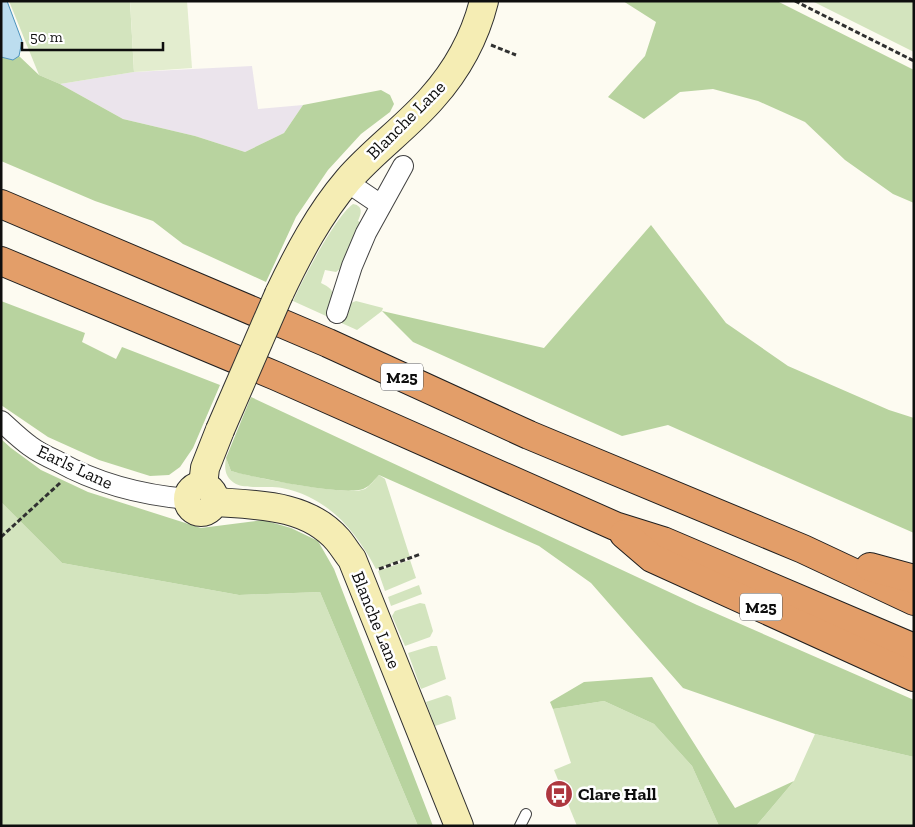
<svg xmlns="http://www.w3.org/2000/svg" width="915" height="827" viewBox="0 0 915 827" font-family="'Zilla Slab',serif">
  <style>
    .industrial { fill: #ebe4ec }
    .green { fill: #d3e4be }
    .forest { fill: #b8d39f }
    .pitch { fill: #e3edcf }
    .water { fill: #bcddef; stroke: #4b92bd }
    .lines { fill: none; stroke-linecap: round; stroke-linejoin: round }
    .lane-casing { stroke: #414141; stroke-width: 12 }
    .street-casing { stroke: #414141; stroke-width: 22 }
    .secondary-casing { stroke: #303030; stroke-width: 30 }
    .highway-casing { stroke: #1f1f1f; stroke-width: 30 }
    .path { stroke: #303030; stroke-width: 3; stroke-dasharray: 5 2.5; stroke-linecap: butt }
    .lane { stroke: #fff; stroke-width: 10 }
    .street { stroke: #fff; stroke-width: 20 }
    .secondary { stroke: #f5edb4; stroke-width: 28 }
    .highway { stroke: #e39e69; stroke-width: 28 }
    .secondary-bridge-casing { stroke: #303030; stroke-width: 30; stroke-linecap: butt }
    .secondary-bridge { stroke: #f5edb4; stroke-width: 28 }
    .labels { text-anchor: middle; dominant-baseline: central; stroke-width: 5; stroke-linejoin: round; paint-order: stroke }
    .shield { fill: #fff; stroke: #565656; stroke-width: 1 }
    .shield-label { font-size: 16px; font-weight: bold; fill: #0e0e0e }
    .street-label { font-size: 18px; fill: #0e0e0e; stroke: #fff }
    .poi-label { font-size: 18px; font-weight: bold; fill: #0e0e0e; stroke: #fff; text-anchor: start }
  </style>
  <rect width="100%" height="100%" fill="#fdfbf1"/>
  <polygon class="industrial" points="252,66 258,109 303,105 284,133 245,152 195,136 123,119 60,84 134,72"/>
  <g class="green">
    <polygon points="9,1 130,1 134,72 60,84 39,75"/>
    <polygon points="812,1 914,1 914,52"/>
    <path d="M353 204C364 206 361 214 358 221L363 224 344 266 336 272 325 270 321 283C329 287 333 289 334 299L348 304 356 301 383 308 382 311 357 330 293 301C303 279 335 217 353 204Z"/>
    <path d="M226 458 231 471C252 477 349 497 365 489 370 486 375 479 379 475L385 479 410 557 376 569C355 530 328 497 282 488 269 486 246 489 236 484 225 478 224 469 226 458Z"/>
    <polygon points="1,502 62,563 239,595 320,592 418,826 1,826"/>
    <polygon points="410,560 416,578 385,591 378,571"/>
    <polygon points="419,585 422,594 391,606 388,597"/>
    <polygon points="420,603 425,604 433,631 430,637 405,646 392,616 395,611"/>
    <polygon points="431,646 437,646 446,679 421,689 408,653"/>
    <polygon points="447,695 451,697 456,719 435,726 426,702"/>
    <polygon points="604,701 654,724 692,766 719,826 577,826 554,770 571,763 553,709"/>
    <polygon points="815,734 914,757 914,826 756,826 794,781"/>
  </g>
  <g class="forest">
    <polygon points="623,1 777,1 914,70 914,203 893,194 845,160 805,122 758,101 713,89 680,92 644,119 608,97 645,56 656,22"/>
    <polygon points="19,56 39,75 60,84 123,119 195,136 245,152 284,133 303,105 381,90 390,95 394,104 390,112 361,134 328,170 296,217 266,282 183,244 153,221 95,201 1,161 1,57 13,60"/>
    <polygon points="651,225 726,323 788,366 889,410 914,418 914,533 668,425 622,436 413,342 382,311 544,348"/>
    <polygon points="1,301 85,333 82,342 116,359 122,347 220,385 193,448 180,467 169,475 150,476 99,460 48,437 1,405"/>
    <path d="M251 397 697 605 914 700V757L815 734 683 688 591 583 539 546 379 475C375 479 370 486 365 488 349 498 252 477 231 471L226 458Z"/>
    <polygon points="1,439 11,448 41,470 88,492 154,513 201,528 263,520 291,528 318,541 334,569 433,826 418,826 320,592 239,595 62,563 1,502"/>
    <polygon points="652,677 735,808 794,781 756,826 719,826 692,766 654,724 604,701 553,709 550,702 584,682"/>
  </g>
  <polygon class="pitch" points="130,1 187,1 192,68 134,72"/>
  <polygon class="water" points="1,1 7,1 22,41 19,56 13,60 1,57"/>
  <g class="lines">
    <g class="lane-casing">
      <polyline id="lane" points="520,826 526,814"/>
    </g>
    <g class="street-casing">
      <g id="street">
        <polyline points="347,182 381,205"/>
        <polyline points="337,313 352,266 366,233 403,166"/>
        <path d="M1 421C11 430 20 439 30 446 38 452 48 457 57 461 98 484 141 495 188 499"/>
      </g>
    </g>
    <g class="secondary-casing">
      <g id="secondary">
        <path d="M279 294C298 254 319 214 348 180 374 150 407 127 432 98 457 70 475 37 484 1"/>
        <polyline points="203,485 205,468 220,430"/>
        <circle cx="201" cy="499" r="13"/>
        <path d="M214 502C257 505 307 504 338 540 343 546 347 553 352 559L459 826"/>
      </g>
    </g>
    <g class="highway-casing">
      <g id="highway">
        <polyline points="1,204 328,343 529,435 803,549 914,601"/>
        <polyline points="1,261 276,376 615,526 663,541 914,648"/>
        <polyline points="624,534 652,558 914,677"/>
        <polyline points="870,567 914,579"/>
      </g>
    </g>
    <g class="path">
      <polyline points="795,1 914,61"/>
      <polyline points="491,45 516,55"/>
      <polyline points="1,537 60,483"/>
      <polyline points="379,569 421,554"/>
    </g>
    <use href="#lane" class="lane"/>
    <use href="#street" class="street"/>
    <use href="#secondary" class="secondary"/>
    <use href="#highway" class="highway"/>
    <g class="secondary-bridge-casing">
      <polyline id="secondary-bridge" points="220,430 279,294"/>
    </g>
    <use href="#secondary-bridge" class="secondary-bridge"/>
  </g>
  <defs>
    <g id="bus-disc" transform="scale(1.4375)"><circle r="9.5" fill="#ae373f" stroke="#fff"/><path d="M-5-6H5V4H4V6H2V4H-2V6H-4V4H-5ZM-3.5-4V0h7V-4ZM-3.5 1.2v1.5H-2V1.2ZM2 1.2v1.5H3.5V1.2Z" fill="#fff"/></g>
  </defs>
  <g fill-rule="evenodd">
    <use href="#bus-disc" x="559" y="794"/>
  </g>
  <g class="labels">
    <g class="shield">
      <rect x="381" y="363.5" width="42" height="27" rx="4"/>
      <rect x="740" y="593.5" width="42" height="27" rx="4"/>
    </g>
    <g class="shield-label">
      <text x="402" y="377">M25</text>
      <text x="761" y="607">M25</text>
    </g>
    <g class="street-label">
      <text transform="translate(406 120) rotate(-45)">Blanche Lane</text>
      <text transform="translate(75 467) rotate(25)">Earls Lane</text>
      <text transform="translate(376 620) rotate(68)">Blanche Lane</text>
    </g>
    <g class="poi-label">
      <text x="578" y="794">Clare Hall</text>
    </g>
  </g>
  <rect width="915" height="827" fill="none" stroke="#0e0e0e" stroke-width="5"/>
  <path d="M22 42v8h141v-8" fill="none" stroke="#0e0e0e" stroke-width="2.5"/>
  <text x="30" y="42" font-size="15" fill="#0e0e0e" stroke="#ffffff" stroke-width="4" paint-order="stroke">50 m</text>
</svg>
